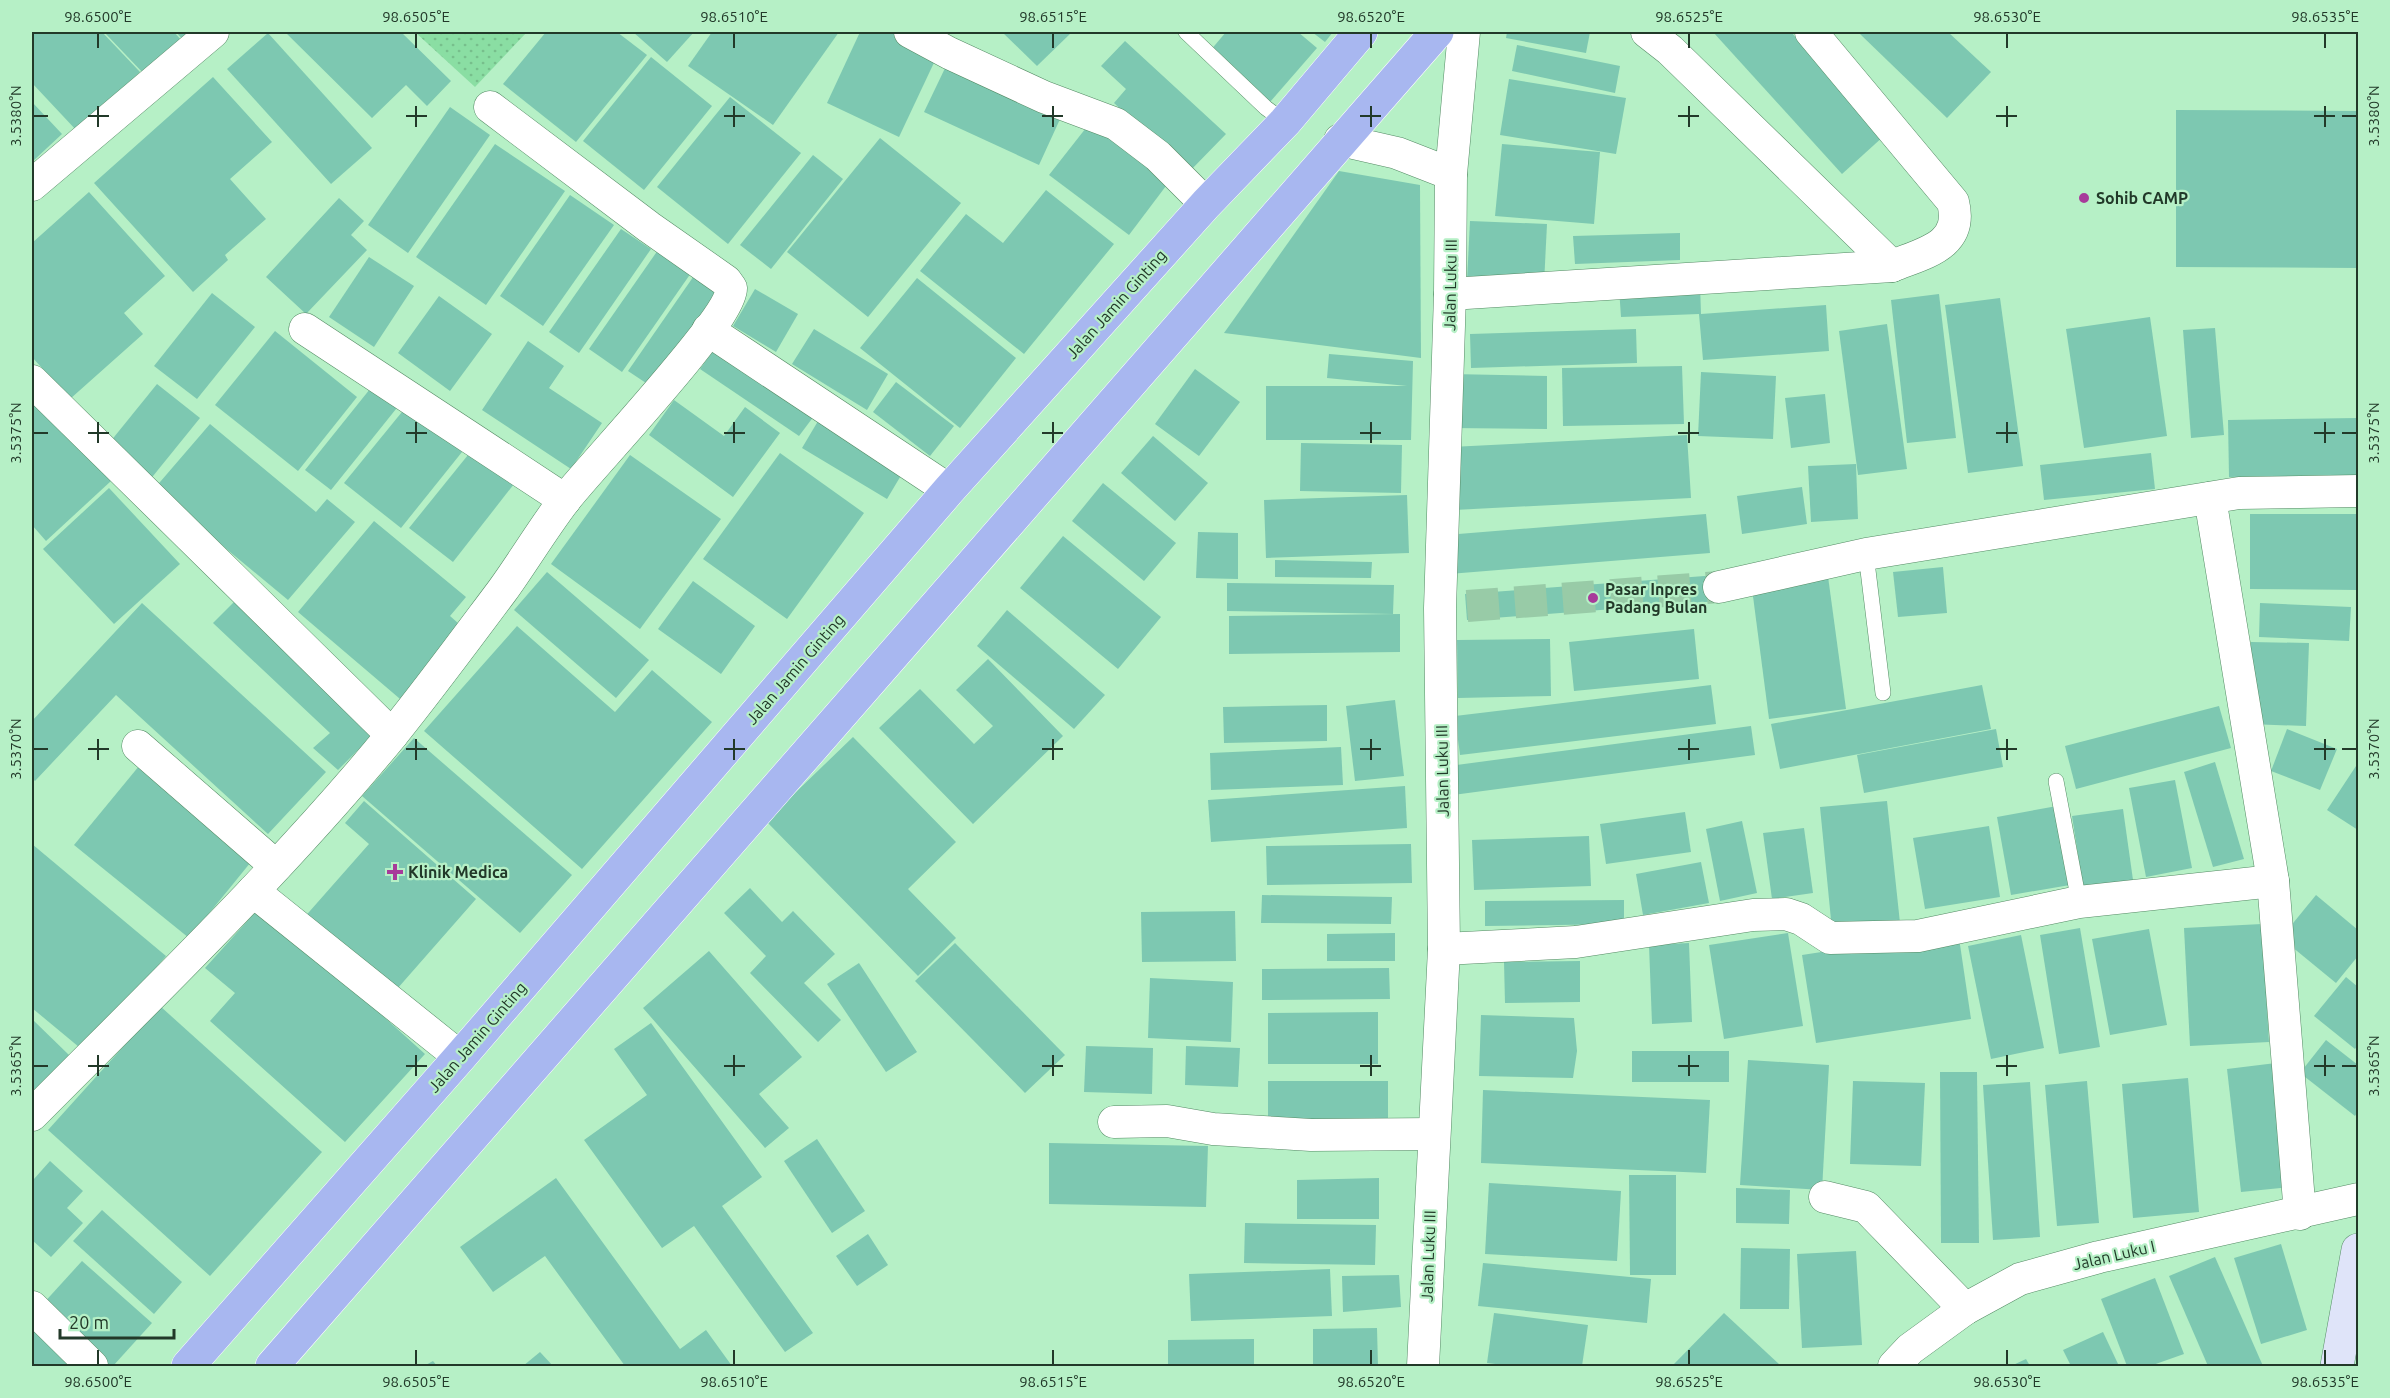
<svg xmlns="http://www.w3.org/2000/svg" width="2390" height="1398" viewBox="0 0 2390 1398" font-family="Ubuntu,sans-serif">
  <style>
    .grass { fill: url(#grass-dots) }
    .building { fill: #7dc8b1 }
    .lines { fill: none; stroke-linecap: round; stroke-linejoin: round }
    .minor-tunnel { stroke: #98cba7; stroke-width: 32; stroke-dasharray: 32 16; stroke-linecap: butt }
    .service-casing { stroke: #548a64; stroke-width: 16 }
    .minor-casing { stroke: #548a64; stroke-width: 33 }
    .secondary-casing { stroke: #548a64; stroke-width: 34 }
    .trunk-casing { stroke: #fff; stroke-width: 34 }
    .service { stroke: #fff; stroke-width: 15 }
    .minor { stroke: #fff; stroke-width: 32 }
    .secondary { stroke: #dfe4f9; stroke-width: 33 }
    .trunk { stroke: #a8b7f0; stroke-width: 33 }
    .ticks { fill: none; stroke: #223929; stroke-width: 2 }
    .poi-dot { fill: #a73b9a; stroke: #b6f0c6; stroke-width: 2 }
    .labels { text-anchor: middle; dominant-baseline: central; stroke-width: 4.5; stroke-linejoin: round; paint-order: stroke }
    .poi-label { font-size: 16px; font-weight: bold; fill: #223929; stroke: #b6f0c6; text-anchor: start }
    .street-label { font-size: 16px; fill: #223929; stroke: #b6f0c6 }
    .neatline { fill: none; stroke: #223929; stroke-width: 2 }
    .ticks-label { font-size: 15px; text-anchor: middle; fill: #223929 }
  </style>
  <defs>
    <pattern id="grass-dots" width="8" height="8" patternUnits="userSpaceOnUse" patternTransform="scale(1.5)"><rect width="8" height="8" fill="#8adea3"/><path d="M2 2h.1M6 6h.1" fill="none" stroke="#77bf8c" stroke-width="1.8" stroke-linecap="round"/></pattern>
  </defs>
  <rect width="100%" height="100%" fill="#b6f0c6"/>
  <polygon class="grass" points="415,32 527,32 475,87"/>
  <g class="building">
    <polygon points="32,32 102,32 140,72 77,131 32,83"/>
    <polygon points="104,32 174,32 182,41 145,75"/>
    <polygon points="176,32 194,32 184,41"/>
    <polygon points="285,32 401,32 451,81 427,106 406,85 372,118"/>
    <polygon points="546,32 617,32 647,55 576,142 503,84"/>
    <polygon points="633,32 694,32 667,62"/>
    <polygon points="712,32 839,32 773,125 688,66"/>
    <polygon points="860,32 894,32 939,52 899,137 827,103"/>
    <polygon points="1002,32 1072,32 1037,66"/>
    <polygon points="1226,32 1298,32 1317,48 1270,102 1210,51"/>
    <polygon points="1312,32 1333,32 1325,42"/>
    <polygon points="1507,32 1590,32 1586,53 1506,38"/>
    <polygon points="1713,32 1791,32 1885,135 1842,174"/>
    <polygon points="1862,32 1948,32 1991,72 1947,118 1860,34"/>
    <polygon points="268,33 372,148 331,184 227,69"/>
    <polygon points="1125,41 1226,134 1189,172 1114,103 1126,89 1101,66"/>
    <polygon points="1517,45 1620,66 1615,93 1512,71"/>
    <polygon points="651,57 712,106 644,190 583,141"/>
    <polygon points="947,64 1061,117 1039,165 924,112"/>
    <polygon points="213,77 272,142 230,179 266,219 225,255 228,260 193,292 94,183"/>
    <polygon points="1509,79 1626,98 1616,154 1500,135"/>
    <polygon points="730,97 801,153 728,244 657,187"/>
    <polygon points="32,102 62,134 32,162"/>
    <polygon points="450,107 490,135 408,253 368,225"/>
    <polygon points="2176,110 2358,111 2358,268 2176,267"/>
    <polygon points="1093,119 1172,178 1129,235 1049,175"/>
    <polygon points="880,138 961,203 868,317 787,252"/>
    <polygon points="495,144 565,191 486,305 416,257"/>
    <polygon points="1502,144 1600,152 1594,224 1495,216"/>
    <polygon points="813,155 843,179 771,269 740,245"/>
    <polygon points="1339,171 1420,185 1421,358 1224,333"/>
    <polygon points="1046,190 1114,244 1024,354 920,271 966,214 1003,243"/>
    <polygon points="89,192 165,276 124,313 143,334 70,399 32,357 32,243"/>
    <polygon points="570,195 614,225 543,326 500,296"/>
    <polygon points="339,198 364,221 351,235 367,250 306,314 266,277"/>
    <polygon points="1470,221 1547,224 1544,284 1467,281"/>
    <polygon points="621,229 651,249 579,353 549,332"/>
    <polygon points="1680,233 1680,260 1575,264 1573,236"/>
    <polygon points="658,250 691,273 622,372 589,349"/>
    <polygon points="369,257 414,286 374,347 329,317"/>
    <polygon points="698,270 728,290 658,391 628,371"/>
    <polygon points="917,278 1016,358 960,428 860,348"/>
    <polygon points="1700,284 1701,314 1826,305 1829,351 1703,360 1699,314 1621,317 1619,288"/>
    <polygon points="755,289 798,314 776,352 733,326"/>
    <polygon points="212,293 255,327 197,399 154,366"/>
    <polygon points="1939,294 1956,438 1907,443 1891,300"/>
    <polygon points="439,296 492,334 450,391 398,353"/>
    <polygon points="2000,298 2023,466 1968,473 1945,305"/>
    <polygon points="2150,317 2167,436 2084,448 2066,329"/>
    <polygon points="1887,324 1907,469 1858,475 1839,331"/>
    <polygon points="2215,328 2224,435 2191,438 2183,330"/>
    <polygon points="814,329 888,374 867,410 792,364"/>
    <polygon points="1636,329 1637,363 1471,368 1470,334"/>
    <polygon points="275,331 357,397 298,471 215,405"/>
    <polygon points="721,340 820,408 799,436 700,369"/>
    <polygon points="528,341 564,366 549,388 602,423 571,469 482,410"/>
    <polygon points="1329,354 1413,361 1411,440 1266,440 1266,386 1407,386 1327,378"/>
    <polygon points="1682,366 1684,424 1563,426 1562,368"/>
    <polygon points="1195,369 1240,402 1199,456 1155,424"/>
    <polygon points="1701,372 1776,376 1773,439 1698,436"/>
    <polygon points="1451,374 1547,376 1547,429 1450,428"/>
    <polygon points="896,382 954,426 930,456 873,412"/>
    <polygon points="157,384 200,418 149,481 106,447"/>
    <polygon points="374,384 400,404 331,490 305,470"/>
    <polygon points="1825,394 1830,443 1791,448 1785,398"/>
    <polygon points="32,397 111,481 46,541 32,525"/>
    <polygon points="674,400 724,436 745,407 780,433 733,497 649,435"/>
    <polygon points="406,407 462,452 401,528 344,483"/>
    <polygon points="821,416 906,467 887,499 802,448"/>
    <polygon points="2358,418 2358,475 2229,477 2228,420"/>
    <polygon points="210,424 316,512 327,499 355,522 288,600 154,489"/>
    <polygon points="1687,435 1691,498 1454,510 1451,447"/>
    <polygon points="1153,436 1208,483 1175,521 1121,473"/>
    <polygon points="1301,443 1402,445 1401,493 1300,491"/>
    <polygon points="472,450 514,484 453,562 409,528"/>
    <polygon points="780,453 864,513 787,619 703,559"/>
    <polygon points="2151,453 2155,489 2044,500 2040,465"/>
    <polygon points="630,455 721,519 640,629 551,564"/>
    <polygon points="1856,464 1858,519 1811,522 1808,466"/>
    <polygon points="1103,483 1176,543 1144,581 1072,521"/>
    <polygon points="1802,487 1807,524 1742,534 1737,496"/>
    <polygon points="109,488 180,564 114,624 43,549"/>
    <polygon points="1407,495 1409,553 1266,558 1264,500"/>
    <polygon points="1706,514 1710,553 1449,574 1446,535"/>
    <polygon points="2250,514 2358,514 2358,590 2250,589"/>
    <polygon points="374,521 466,597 450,616 467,631 406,704 298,612"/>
    <polygon points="1198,532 1238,533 1238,579 1196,578"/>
    <polygon points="1063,536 1161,617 1118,669 1020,588"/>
    <polygon points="1275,560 1372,562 1371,578 1275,577"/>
    <polygon points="1943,567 1947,613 1898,617 1893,572"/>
    <polygon points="1827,569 1846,709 1769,719 1751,581"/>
    <polygon points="547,572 649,660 616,698 514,610"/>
    <polygon points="1718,575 1720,601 1467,620 1465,594"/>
    <polygon points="693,581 755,626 721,674 658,629"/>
    <polygon points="1227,583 1394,585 1393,614 1227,611"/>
    <polygon points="239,597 378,730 338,770 313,748 330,733 213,623"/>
    <polygon points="142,603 326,772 268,834 116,695 35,781 32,778 32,721"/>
    <polygon points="2260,603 2351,607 2349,641 2259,637"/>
    <polygon points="1007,610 1105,695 1074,729 977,646"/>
    <polygon points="1400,614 1400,652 1229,654 1229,616"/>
    <polygon points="517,626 615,712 652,670 712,722 582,869 424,731"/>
    <polygon points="1694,629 1699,679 1574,691 1569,642"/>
    <polygon points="1550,639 1551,696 1458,698 1457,640"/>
    <polygon points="2251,642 2309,643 2306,726 2248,724"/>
    <polygon points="988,659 1063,736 973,824 879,728 920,689 974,744 993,726 956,690"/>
    <polygon points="1711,685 1716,724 1460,755 1455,716"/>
    <polygon points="1982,685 1991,729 1780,769 1771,724"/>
    <polygon points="1395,700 1404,776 1355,781 1346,706"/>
    <polygon points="1327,705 1327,741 1224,743 1223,707"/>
    <polygon points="2219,706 2231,748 2076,789 2065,746"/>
    <polygon points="1751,726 1755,755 1453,795 1449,766"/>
    <polygon points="1996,729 2003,767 1864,793 1857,755"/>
    <polygon points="2287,729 2337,749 2320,790 2271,771"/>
    <polygon points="853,737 956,842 908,889 956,938 918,976 766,821"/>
    <polygon points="414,738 572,875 520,933 362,796"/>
    <polygon points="1341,747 1343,785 1211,790 1210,753"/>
    <polygon points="144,760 259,852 189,938 74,845"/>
    <polygon points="2215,762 2244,859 2213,867 2184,772"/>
    <polygon points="2358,763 2358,830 2327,810"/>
    <polygon points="2175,780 2192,868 2146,877 2129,788"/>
    <polygon points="1405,786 1407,828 1211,842 1208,800"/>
    <polygon points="364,801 476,899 390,997 302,920 369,844 345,823"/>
    <polygon points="1887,801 1900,923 1832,930 1820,807"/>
    <polygon points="2057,806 2070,885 2011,895 1997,817"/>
    <polygon points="2123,809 2134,887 2084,894 2072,816"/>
    <polygon points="1685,812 1691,852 1606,864 1600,824"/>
    <polygon points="1742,821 1757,893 1720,901 1706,829"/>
    <polygon points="1989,826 2000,897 1925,909 1913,838"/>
    <polygon points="1804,828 1813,893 1772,899 1763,833"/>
    <polygon points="1589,836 1591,886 1474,890 1472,840"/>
    <polygon points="32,844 166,956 85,1052 32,1008"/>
    <polygon points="1411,844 1412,883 1267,885 1266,846"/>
    <polygon points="1701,862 1709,903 1643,915 1636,874"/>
    <polygon points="750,888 782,922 793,911 835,954 804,983 841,1020 818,1042 750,973 766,956 724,913"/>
    <polygon points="1262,895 1392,897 1391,924 1261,923"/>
    <polygon points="2316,895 2358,930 2358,956 2336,983 2281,938"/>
    <polygon points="1624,900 1624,924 1485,926 1485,901"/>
    <polygon points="261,906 425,1054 345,1142 210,1021 235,993 205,968"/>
    <polygon points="1235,911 1236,961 1142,962 1141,912"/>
    <polygon points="2262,924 2269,1042 2190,1046 2184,928"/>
    <polygon points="2080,928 2100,1047 2059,1054 2040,935"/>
    <polygon points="2149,929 2167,1025 2110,1035 2092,939"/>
    <polygon points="1958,931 1971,1019 1816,1043 1802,955"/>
    <polygon points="1395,933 1395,961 1327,961 1327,934"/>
    <polygon points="1788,933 1803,1026 1724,1039 1709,945"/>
    <polygon points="2021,935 2044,1048 1991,1059 1968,946"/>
    <polygon points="955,943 1065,1055 1025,1093 915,981"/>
    <polygon points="1689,943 1692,1022 1652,1024 1649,945"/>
    <polygon points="709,951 802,1057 759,1094 789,1128 765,1148 643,1008"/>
    <polygon points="1580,961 1580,1002 1505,1003 1504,962"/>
    <polygon points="859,963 917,1052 886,1072 827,984"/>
    <polygon points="1389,968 1390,999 1262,1000 1262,969"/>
    <polygon points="2346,977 2358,987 2358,1045 2355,1049 2314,1016"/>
    <polygon points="1150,978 1233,982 1231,1042 1148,1038"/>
    <polygon points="160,1006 322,1152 210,1276 48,1130"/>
    <polygon points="1378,1012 1378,1064 1268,1064 1268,1013"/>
    <polygon points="1481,1015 1574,1018 1577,1051 1573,1078 1479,1076"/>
    <polygon points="32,1019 70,1056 32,1096"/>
    <polygon points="651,1023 762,1177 722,1206 813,1333 785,1352 694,1226 662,1248 584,1140 647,1095 614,1049"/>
    <polygon points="2326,1040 2358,1065 2358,1111 2355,1116 2300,1073"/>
    <polygon points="1086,1046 1153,1048 1152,1094 1084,1092"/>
    <polygon points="1186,1046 1240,1048 1238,1087 1185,1085"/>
    <rect x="1632" y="1051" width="97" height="31"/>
    <polygon points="1748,1060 1829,1065 1822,1190 1740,1185"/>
    <polygon points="2276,1063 2291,1187 2241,1192 2227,1069"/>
    <polygon points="1940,1072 1977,1072 1979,1243 1941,1243"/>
    <polygon points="2188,1078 2199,1212 2133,1218 2122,1084"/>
    <rect x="1268" y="1081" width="120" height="49"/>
    <polygon points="1853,1081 1925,1083 1921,1166 1850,1164"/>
    <polygon points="2087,1081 2099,1223 2057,1226 2045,1085"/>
    <polygon points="2030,1082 2040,1237 1993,1240 1983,1085"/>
    <polygon points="1483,1090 1710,1100 1706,1173 1481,1163"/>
    <polygon points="817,1139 865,1211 832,1233 784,1161"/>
    <polygon points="1049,1143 1208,1146 1206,1207 1049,1204"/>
    <polygon points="50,1161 83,1191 67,1208 83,1223 51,1257 32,1240 32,1177 34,1179"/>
    <polygon points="1629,1175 1676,1175 1676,1275 1630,1275"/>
    <polygon points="556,1178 680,1349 706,1330 732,1366 625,1366 545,1256 493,1292 460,1247"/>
    <polygon points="1379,1178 1379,1219 1297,1219 1297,1180"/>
    <polygon points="1489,1183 1621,1191 1617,1261 1485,1254"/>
    <polygon points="1736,1188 1790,1190 1789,1224 1736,1223"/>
    <polygon points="102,1210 182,1282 154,1314 73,1241"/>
    <polygon points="1245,1223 1376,1225 1375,1265 1244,1263"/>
    <polygon points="868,1234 888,1265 857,1286 836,1256"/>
    <polygon points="2281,1244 2307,1330 2261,1344 2234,1258"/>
    <polygon points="1741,1248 1790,1249 1789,1309 1740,1309"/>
    <polygon points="1856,1251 1862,1345 1802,1348 1797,1254"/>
    <polygon points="2215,1257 2263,1366 2208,1366 2169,1276"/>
    <polygon points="82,1261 152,1323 113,1366 108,1366 41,1306"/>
    <polygon points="1483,1263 1651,1279 1647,1323 1478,1306"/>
    <polygon points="1330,1269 1332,1316 1191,1321 1189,1274"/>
    <polygon points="1399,1275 1401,1307 1343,1312 1342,1276"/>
    <polygon points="2155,1278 2184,1354 2150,1366 2127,1366 2101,1299"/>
    <polygon points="1494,1313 1588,1325 1582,1366 1512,1366 1487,1363"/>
    <polygon points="1724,1313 1781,1366 1674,1364"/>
    <polygon points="32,1322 82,1366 32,1366"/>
    <polygon points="1377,1328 1378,1366 1313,1366 1313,1329"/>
    <polygon points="2103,1332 2119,1366 2071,1366 2063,1350"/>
    <polygon points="1254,1339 1254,1365 1168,1366 1168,1340"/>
    <polygon points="540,1352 553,1366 523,1366"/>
    <polygon points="2026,1359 2030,1366 2011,1366"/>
    <polygon points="433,1361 437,1366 424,1366"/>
  </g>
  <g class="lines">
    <polyline class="minor-tunnel" points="1467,606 1719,587"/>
    <g class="service-casing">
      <g id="service">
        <polyline points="1186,32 1266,108 1285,122"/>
        <polyline points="1866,554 1883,693"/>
        <polyline points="2056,781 2079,902"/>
      </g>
    </g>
    <g class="minor-casing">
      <g id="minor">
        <polyline points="910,32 949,53 1044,97 1116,124 1158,156 1206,204"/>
        <polyline points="1647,32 1670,50 1892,266"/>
        <polyline points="1340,140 1397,153 1451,174"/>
        <polyline points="32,185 213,32"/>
        <path d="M1450 294 1892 266C1924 253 1964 246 1953 202L1811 32"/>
        <polyline points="305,329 565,500"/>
        <polyline points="708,330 949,490"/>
        <polyline points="32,381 392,735"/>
        <polyline points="2210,498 2273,881 2300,1214"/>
        <polyline points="1719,587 1866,554 2239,493 2358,491"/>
        <polyline points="138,746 276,866"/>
        <polyline points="253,891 460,1057"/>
        <polyline points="1444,949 1576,942 1753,915 1786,914 1801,919 1830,938 1918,936 2079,902 2273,881"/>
        <path d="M32 1115C155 991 281 870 392 735 430 688 466 639 502 591 523 562 542 530 564 501 589 468 733 318 731 288L726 281 649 227 490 107"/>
        <polyline points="1114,1122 1167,1121 1213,1129 1311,1135 1433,1134"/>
        <polyline points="1825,1197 1866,1207 1965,1309"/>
        <polyline points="32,1307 92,1366"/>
        <polyline points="1423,1366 1444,949 1440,608 1450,294 1451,174 1464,32"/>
        <polyline points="1894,1366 1910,1349 1965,1309 2020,1279 2099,1257 2358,1199"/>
      </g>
    </g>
    <g class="secondary-casing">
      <polyline id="secondary" points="2337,1366 2358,1250"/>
    </g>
    <g class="trunk-casing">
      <g id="trunk">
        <polyline points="188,1366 460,1057 949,490 1206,204 1285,122 1361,32"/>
        <polyline points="272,1366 1437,32"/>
      </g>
    </g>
    <use href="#service" class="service"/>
    <use href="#minor" class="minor"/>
    <use href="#secondary" class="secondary"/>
    <use href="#trunk" class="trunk"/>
  </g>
  <path class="ticks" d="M98 33V48M416 33V48M734 33V48M1053 33V48M1371 33V48M1689 33V48M2007 33V48M2325 33V48M98 106V127M416 106V127M734 106V127M1053 106V127M1371 106V127M1689 106V127M2007 106V127M2325 106V127M33 116H48M88 116H109M406 116H427M724 116H745M1042 116H1063M1360 116H1381M1678 116H1699M1996 116H2017M2314 116H2335M2342 116H2357M98 422V443M416 422V443M734 422V443M1053 422V443M1371 422V443M1689 422V443M2007 422V443M2325 422V443M33 433H48M88 433H109M406 433H427M724 433H745M1042 433H1063M1360 433H1381M1678 433H1699M1996 433H2017M2314 433H2335M2342 433H2357M98 739V760M416 739V760M734 739V760M1053 739V760M1371 739V760M1689 739V760M2007 739V760M2325 739V760M33 749H48M88 749H109M406 749H427M724 749H745M1042 749H1063M1360 749H1381M1678 749H1699M1996 749H2017M2314 749H2335M2342 749H2357M98 1055V1076M416 1055V1076M734 1055V1076M1053 1055V1076M1371 1055V1076M1689 1055V1076M2007 1055V1076M2325 1055V1076M33 1066H48M88 1066H109M406 1066H427M724 1066H745M1042 1066H1063M1360 1066H1381M1678 1066H1699M1996 1066H2017M2314 1066H2335M2342 1066H2357M98 1350V1365M416 1350V1365M734 1350V1365M1053 1350V1365M1371 1350V1365M1689 1350V1365M2007 1350V1365M2325 1350V1365"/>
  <g class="poi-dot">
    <circle cx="2084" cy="198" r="6"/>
    <circle cx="1593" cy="598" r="6"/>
    <path d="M392 863h6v6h6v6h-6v6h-6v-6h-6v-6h6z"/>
  </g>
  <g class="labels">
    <g class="poi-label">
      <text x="2096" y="198">Sohib CAMP</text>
      <text x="1605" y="589">Pasar Inpres<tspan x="1605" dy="18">Padang Bulan</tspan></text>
      <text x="408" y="872">Klinik Medica</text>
    </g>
    <g class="street-label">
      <text transform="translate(1450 285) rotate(-89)">Jalan Luku III</text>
      <text transform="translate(1116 304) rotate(-48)">Jalan Jamin Ginting</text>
      <text transform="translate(795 669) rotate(-49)">Jalan Jamin Ginting</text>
      <text transform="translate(1442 771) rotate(-91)">Jalan Luku III</text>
      <text transform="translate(477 1037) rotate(-49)">Jalan Jamin Ginting</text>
      <text transform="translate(2114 1255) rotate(-13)">Jalan Luku I</text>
      <text transform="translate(1428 1256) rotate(-88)">Jalan Luku III</text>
    </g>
  </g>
  <rect width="2390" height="1398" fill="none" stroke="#b6f0c6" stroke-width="66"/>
  <path d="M60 1329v9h114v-9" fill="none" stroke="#223929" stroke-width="3"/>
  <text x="69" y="1329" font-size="18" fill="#223929" stroke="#b6f0c6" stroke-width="4.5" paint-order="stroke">20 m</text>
  <rect x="33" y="33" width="2324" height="1332" class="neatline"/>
  <g class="ticks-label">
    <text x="98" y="22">98.6500°E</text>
    <text x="416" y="22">98.6505°E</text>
    <text x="734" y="22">98.6510°E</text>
    <text x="1053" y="22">98.6515°E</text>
    <text x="1371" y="22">98.6520°E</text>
    <text x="1689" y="22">98.6525°E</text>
    <text x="2007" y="22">98.6530°E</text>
    <text x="2325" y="22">98.6535°E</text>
    <text transform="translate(16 116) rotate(-90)" y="5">3.5380°N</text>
    <text transform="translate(2374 116) rotate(-90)" y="5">3.5380°N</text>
    <text transform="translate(16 433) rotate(-90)" y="5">3.5375°N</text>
    <text transform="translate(2374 433) rotate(-90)" y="5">3.5375°N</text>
    <text transform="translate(16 749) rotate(-90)" y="5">3.5370°N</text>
    <text transform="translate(2374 749) rotate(-90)" y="5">3.5370°N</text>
    <text transform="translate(16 1066) rotate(-90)" y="5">3.5365°N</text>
    <text transform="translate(2374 1066) rotate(-90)" y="5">3.5365°N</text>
    <text x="98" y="1387">98.6500°E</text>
    <text x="416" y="1387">98.6505°E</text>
    <text x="734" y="1387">98.6510°E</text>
    <text x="1053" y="1387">98.6515°E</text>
    <text x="1371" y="1387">98.6520°E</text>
    <text x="1689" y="1387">98.6525°E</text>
    <text x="2007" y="1387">98.6530°E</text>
    <text x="2325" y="1387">98.6535°E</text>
  </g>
</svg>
